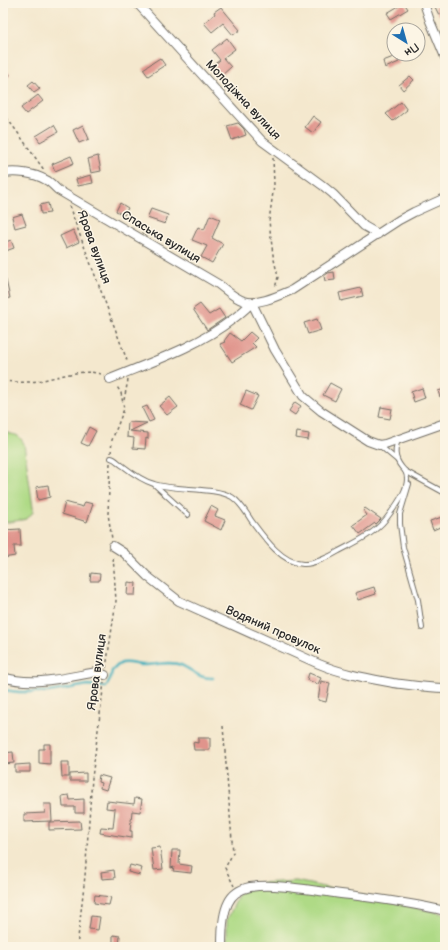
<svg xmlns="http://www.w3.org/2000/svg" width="448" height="950" viewBox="0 0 448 950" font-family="'Balsamiq Sans',sans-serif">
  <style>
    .green { fill: #afda86; stroke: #6d8258 }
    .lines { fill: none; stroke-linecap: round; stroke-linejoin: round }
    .stream { stroke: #42b1be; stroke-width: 2.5 }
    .building { fill: #e0948c }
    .service-casing { stroke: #716d64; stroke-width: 6 }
    .minor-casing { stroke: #716d64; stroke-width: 10 }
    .path { stroke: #716d64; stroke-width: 1.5; stroke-dasharray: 3 3; stroke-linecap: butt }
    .service { stroke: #fff; stroke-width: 4 }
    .minor { stroke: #fff; stroke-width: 8 }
    .labels { text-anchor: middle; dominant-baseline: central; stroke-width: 3; stroke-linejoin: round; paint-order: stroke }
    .street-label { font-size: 12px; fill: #2b2b2b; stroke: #fcf5e5 }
  </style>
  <rect width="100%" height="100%" fill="#fcf5e5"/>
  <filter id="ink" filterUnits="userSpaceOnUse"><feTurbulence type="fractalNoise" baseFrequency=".025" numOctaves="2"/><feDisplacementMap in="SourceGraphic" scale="8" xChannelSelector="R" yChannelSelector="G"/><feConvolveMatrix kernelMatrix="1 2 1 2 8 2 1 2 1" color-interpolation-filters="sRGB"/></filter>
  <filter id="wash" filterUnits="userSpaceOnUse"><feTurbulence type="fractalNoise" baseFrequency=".012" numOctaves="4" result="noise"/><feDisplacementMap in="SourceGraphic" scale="16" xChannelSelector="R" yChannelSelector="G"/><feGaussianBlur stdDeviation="0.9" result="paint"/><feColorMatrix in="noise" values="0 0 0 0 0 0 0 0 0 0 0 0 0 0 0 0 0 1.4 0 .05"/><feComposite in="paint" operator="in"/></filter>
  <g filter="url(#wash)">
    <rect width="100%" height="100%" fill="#f4e8ce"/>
    <g class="green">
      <path d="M3 430C13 438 17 430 24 444L33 508V512L27 519 3 523Z"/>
      <polygon points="296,881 445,914 445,947 227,947 227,920 239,894 257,883"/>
    </g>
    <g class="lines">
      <path class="stream" d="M3 690 19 692H49L88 685 106 687 110 680 112 671C115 668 118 664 122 663 128 662 134 664 141 665 154 666 169 660 181 665 193 670 199 679 213 678"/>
    </g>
    <g id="blocks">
      <g class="building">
        <polygon points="404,3 408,9 391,19 387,13"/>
        <polygon points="443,3 445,3 445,12 439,15 435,7"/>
        <polygon points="221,7 240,30 233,35 223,23 212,32 204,23 215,14 214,12"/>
        <polygon points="227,38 235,49 223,58 231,67 221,76 212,66 220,60 212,50"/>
        <polygon points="396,56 399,62 385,68 383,61"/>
        <polygon points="160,58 165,65 148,76 143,69"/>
        <polygon points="3,66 10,75 3,81"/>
        <polygon points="410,76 414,80 403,90 399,85"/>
        <polygon points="33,81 40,89 34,93 28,85"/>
        <polygon points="38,95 43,101 26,114 21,108"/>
        <polygon points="401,102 407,110 393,121 386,114"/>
        <polygon points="313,116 321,122 313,133 305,127"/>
        <polygon points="238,123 244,129 246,135 232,140 227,126"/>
        <polygon points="54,125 58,132 40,142 36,136"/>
        <polygon points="83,125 89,139 79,143 73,130"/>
        <polygon points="71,156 74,163 55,171 52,164"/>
        <polygon points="98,156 101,171 91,173 88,159"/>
        <polygon points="91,175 93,183 78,186 76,179"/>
        <polygon points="48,203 50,213 41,214 40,205"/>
        <polygon points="120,203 128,208 124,215 116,211"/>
        <polygon points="151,209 168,215 165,224 147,218"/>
        <polygon points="22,214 26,225 15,228 12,217"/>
        <polygon points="210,215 220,219 212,238 223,244 212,263 201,257 207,246 192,240 198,227 204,230"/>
        <polygon points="73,230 79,242 66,248 60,236"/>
        <polygon points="11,240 14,248 3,252 3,243"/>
        <polygon points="334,272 335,280 325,281 324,276 328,273"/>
        <polygon points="3,280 6,280 10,298 3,299"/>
        <polygon points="361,288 363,296 341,301 339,293"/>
        <polygon points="200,304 209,315 219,309 225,318 207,330 193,309"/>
        <polygon points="317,319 321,330 308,334 304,323"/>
        <polygon points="250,332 257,338 252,343 256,347 232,362 220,344 225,342 224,341 230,333 241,341"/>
        <polygon points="330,383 341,389 335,401 323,395"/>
        <polygon points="422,388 425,398 414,402 411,392"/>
        <polygon points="445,389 445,395 440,397 438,391"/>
        <polygon points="246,391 258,396 251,410 240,405"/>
        <polygon points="170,397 178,407 167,415 159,406"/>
        <polygon points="295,402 301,406 295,415 289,411"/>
        <polygon points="147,406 154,420 149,422 142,408"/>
        <polygon points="381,407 392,409 390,419 379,417"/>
        <polygon points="128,422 147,423 130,431 148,433 148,439 146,438 145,449 133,448 134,438 127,437"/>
        <polygon points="89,427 96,431 88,446 81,443"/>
        <polygon points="297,432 309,434 308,440 296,438"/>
        <polygon points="48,485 50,497 38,500 36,487"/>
        <polygon points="65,502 83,507 85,502 93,504 87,522 62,514"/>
        <polygon points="211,506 218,510 215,516 225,520 221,530 204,521"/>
        <polygon points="365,508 381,519 376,524 375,523 360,534 353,525 367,515 363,510"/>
        <polygon points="445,516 445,525 433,530 430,521"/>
        <polygon points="20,529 21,546 14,546 15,556 3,558 3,530"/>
        <polygon points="91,573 100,574 99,581 90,581"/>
        <polygon points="128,582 136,583 135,595 127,595"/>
        <polygon points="374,587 376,594 358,600 355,593"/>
        <polygon points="309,673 321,678 318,684 307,680"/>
        <polygon points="321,681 330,683 326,702 318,700"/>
        <polygon points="198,738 210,738 210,750 194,750 193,742 198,743"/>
        <polygon points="44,744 50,744 50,764 39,763 39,749 44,749"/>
        <polygon points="13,752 14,763 3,764 3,753"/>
        <polygon points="61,762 69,762 69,777 62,777"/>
        <polygon points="30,764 30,772 15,772 15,765"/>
        <polygon points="86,773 86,781 70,781 70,774"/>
        <polygon points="99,775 110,778 106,790 100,788 101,783 98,782"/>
        <polygon points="69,795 70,800 84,799 84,813 75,813 75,807 63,807 62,796"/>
        <polygon points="135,798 142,799 140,812 132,811 130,831 132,831 132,838 100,833 101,827 113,828 115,809 106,808 107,801 134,804"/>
        <polygon points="44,804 51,804 52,821 24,822 24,814 45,813"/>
        <polygon points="80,821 81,829 49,830 49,822"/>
        <polygon points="160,847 163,869 154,870 151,848"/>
        <polygon points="172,850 180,850 179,864 192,866 191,873 173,871 174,867 171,868"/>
        <polygon points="130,865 142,868 140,875 128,872"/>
        <polygon points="114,870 115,878 102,879 101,872"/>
        <polygon points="95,895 111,897 109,905 94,903"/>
        <polygon points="91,916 100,917 98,930 89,929"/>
        <polygon points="113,935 120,936 119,947 113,947"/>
      </g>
    </g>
  </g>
  <g filter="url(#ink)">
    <use href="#blocks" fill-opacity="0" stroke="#716d64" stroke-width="1"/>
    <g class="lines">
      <g class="service-casing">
        <g id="service">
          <path d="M398 440C393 453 396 462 405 471L445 493"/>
          <polyline points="379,445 397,460"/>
          <path d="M111 458C116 459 118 463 123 466 132 473 143 481 154 484 177 491 214 487 232 497 240 502 246 512 251 520 263 536 281 563 303 564 312 565 331 556 339 551 356 542 374 534 386 519 395 507 413 485 405 471"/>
          <polyline points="409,484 400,514 400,524 403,547 418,600 422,628"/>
          <polyline points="155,485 188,515"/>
        </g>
      </g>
      <g class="minor-casing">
        <g id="minor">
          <polyline points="137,3 262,141 322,185 333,194 364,226 378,234"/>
          <polyline points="424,3 430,21 445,57"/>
          <path d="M3 173C17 171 34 173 46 180 51 182 54 187 58 190L218 284C226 290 234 298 244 301 257 306 280 295 292 290L399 220 414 212 445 198"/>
          <path d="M110 379C151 362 197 347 233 319 240 314 246 308 252 303L275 350 303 396 321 411 368 441 379 445 385 444 445 423"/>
          <path d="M113 546 124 553 147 576 179 601 319 664C343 674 367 678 393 683 410 685 427 688 445 688"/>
          <path d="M3 677C33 687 67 677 97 672L105 675"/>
          <path d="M222 947C222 931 222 903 236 893 240 890 245 888 250 887 276 883 308 890 334 893 372 898 409 902 445 911"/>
        </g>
      </g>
      <g class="path">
        <polyline points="3,113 18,133 44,170"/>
        <polyline points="273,158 274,185 269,221 273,255 278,277 275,288"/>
        <polyline points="69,206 128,363"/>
        <path d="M3 381C14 382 26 383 37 381 58 378 83 367 104 375"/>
        <polyline points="124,400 128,380"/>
        <polyline points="111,453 112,440 124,409 121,393 116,385"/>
        <polyline points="110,463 108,514 112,539"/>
        <polyline points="106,668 116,601 113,555"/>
        <polyline points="223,726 233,853 225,868 234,886"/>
        <polyline points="77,947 85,876 92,778 104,682"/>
      </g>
      <use href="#service" class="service"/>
      <use href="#minor" class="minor"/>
    </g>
  </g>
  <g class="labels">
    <g class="street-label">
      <text transform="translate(243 100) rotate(47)">Молодіжна вулиця</text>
      <text transform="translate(161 237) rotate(31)">Спаська вулиця</text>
      <text transform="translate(94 247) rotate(70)">Ярова вулиця</text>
      <text transform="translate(273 630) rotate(24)">Водяний провулок</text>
      <text transform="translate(97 672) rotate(-82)">Ярова вулиця</text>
    </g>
  </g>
  <rect width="448" height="950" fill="none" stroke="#fcf5e5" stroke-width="16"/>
  <g transform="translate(406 42) rotate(143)"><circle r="19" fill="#fcf5e5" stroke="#a8a49b"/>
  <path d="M0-3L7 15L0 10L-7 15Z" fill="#1f6fb2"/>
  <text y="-6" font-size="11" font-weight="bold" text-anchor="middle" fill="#2b2b2b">Пн</text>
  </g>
</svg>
